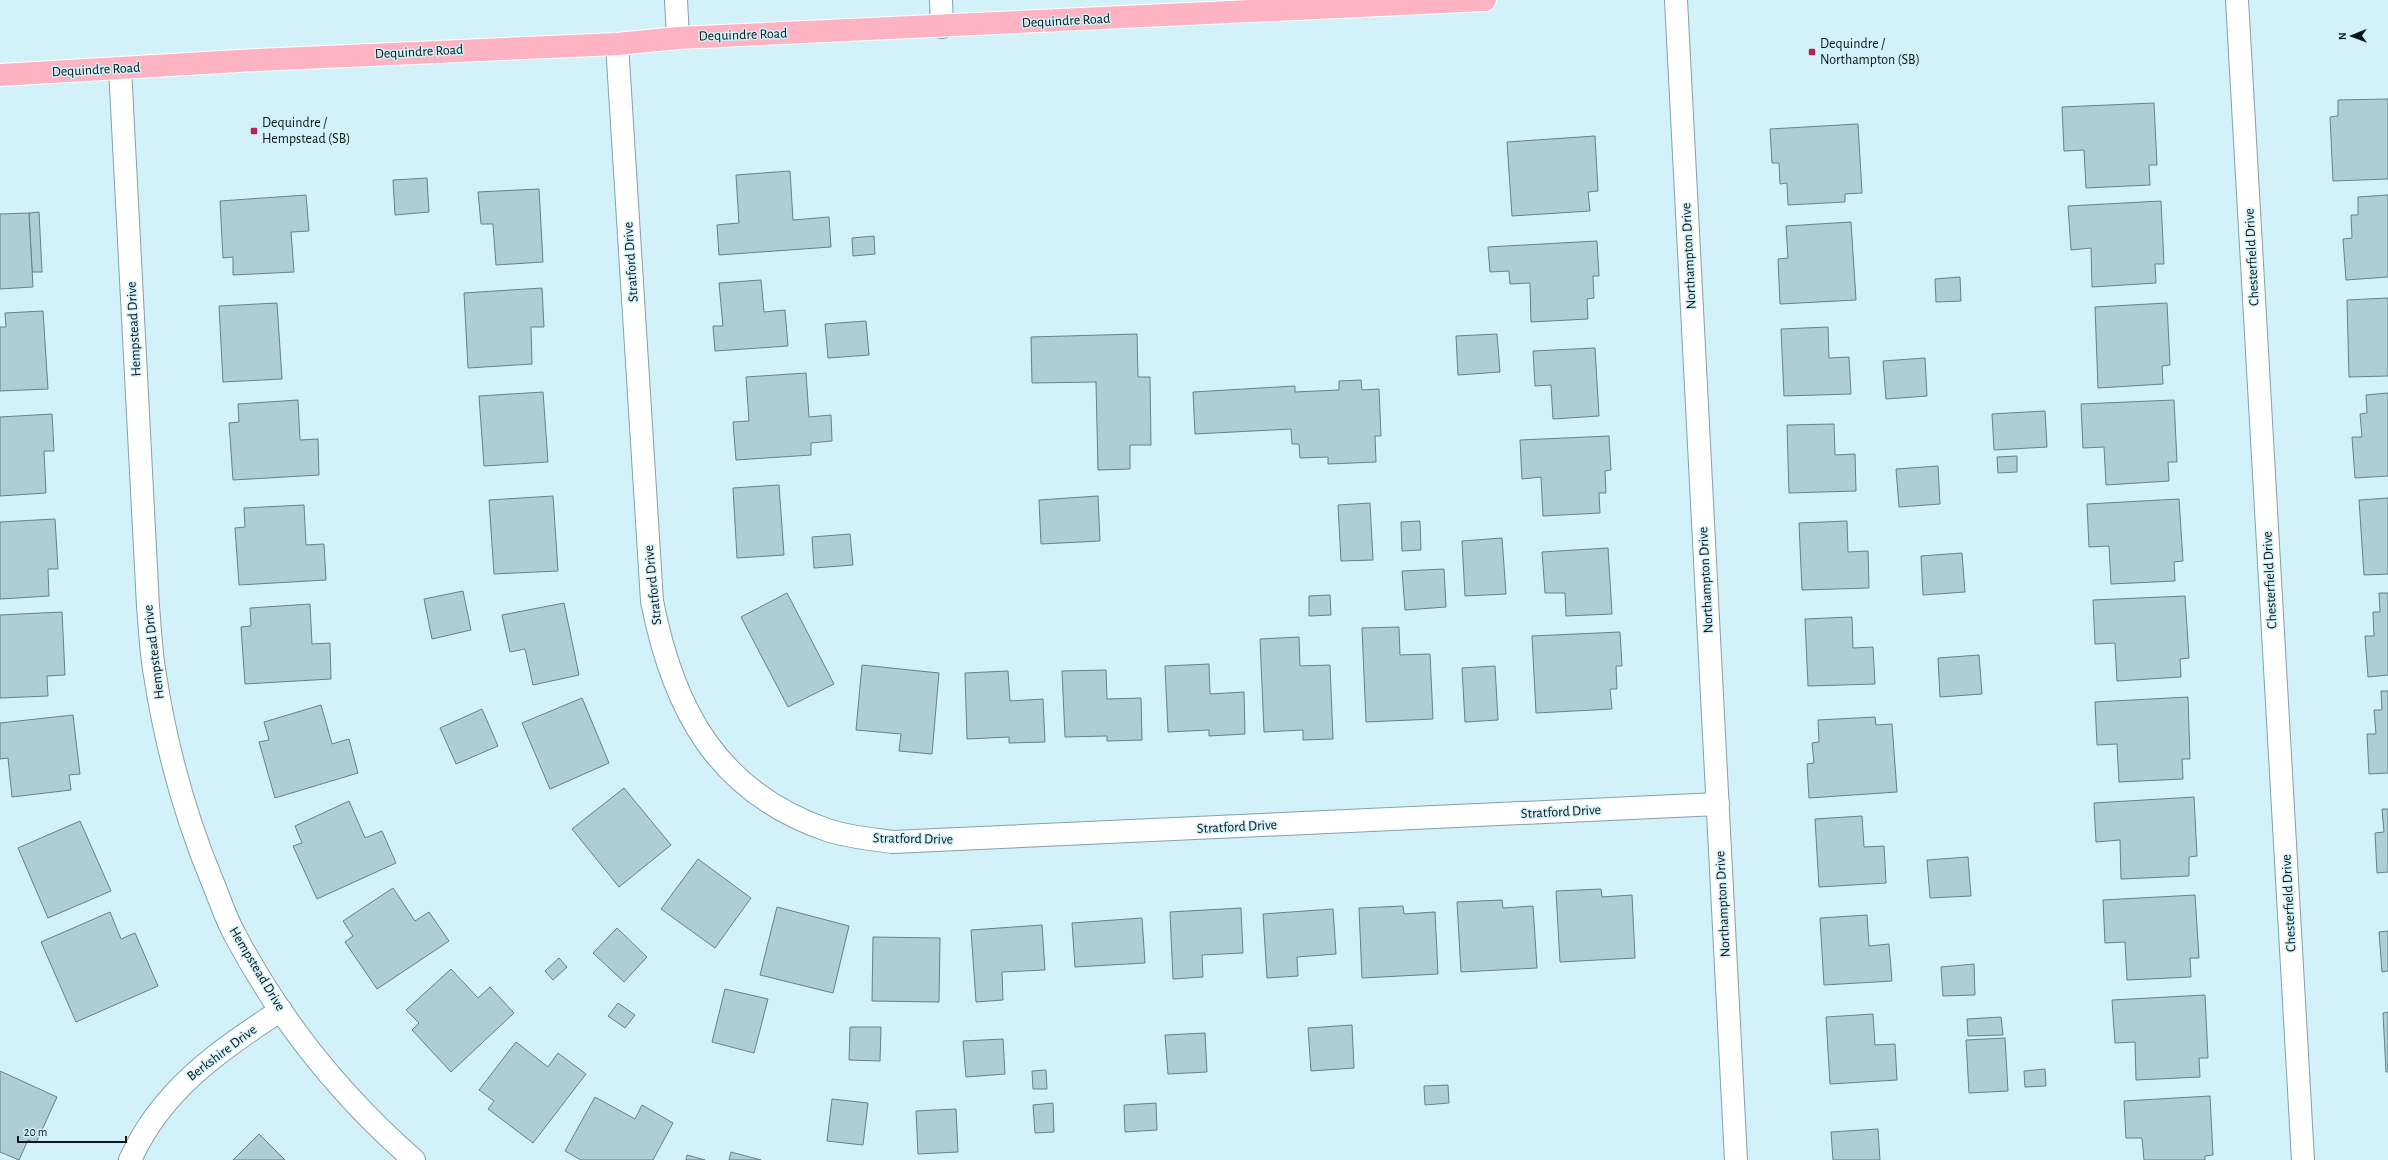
<svg xmlns="http://www.w3.org/2000/svg" width="2388" height="1160" viewBox="0 0 2388 1160" font-family="'Alegreya Sans',sans-serif">
  <style>
    .building { fill: #afcdd4; stroke: #668188 }
    .lines { fill: none; stroke-linecap: round; stroke-linejoin: round }
    .minor-casing { stroke: #84a1a8; stroke-width: 24 }
    .major-casing { stroke: #fff; stroke-width: 24 }
    .minor { stroke: #fff; stroke-width: 22 }
    .major { stroke: #fdb3c2; stroke-width: 22 }
    .poi-dot { fill: #b52553; stroke: #d3f1f9; stroke-width: 1.5 }
    .labels { text-anchor: middle; dominant-baseline: central; stroke-width: 3; stroke-linejoin: round; paint-order: stroke }
    .street-label { font-size: 14px; fill: #0c1719; stroke: #d3f1f9 }
    .poi-label { font-size: 14px; fill: #0c1719; stroke: #d3f1f9; text-anchor: start }
  </style>
  <rect width="100%" height="100%" fill="#d3f1f9"/>
  <g class="building">
    <polygon points="2388,99 2388,179 2333,181 2330,117 2338,116 2338,100"/>
    <polygon points="2154,103 2157,165 2149,165 2150,185 2086,188 2084,150 2064,151 2062,107"/>
    <polygon points="1858,124 1862,193 1845,194 1845,202 1788,205 1787,183 1780,184 1779,163 1772,163 1770,129"/>
    <polygon points="1595,136 1598,191 1588,192 1590,211 1512,216 1507,142"/>
    <polygon points="790,171 793,220 829,217 831,247 719,255 717,225 739,223 736,175"/>
    <polygon points="427,178 429,212 395,215 393,180"/>
    <polygon points="539,189 543,262 496,265 493,224 481,224 478,192"/>
    <polygon points="306,195 309,231 291,232 294,272 233,275 233,257 223,258 220,201"/>
    <polygon points="2388,195 2388,277 2346,280 2343,239 2352,238 2351,215 2358,215 2358,197"/>
    <polygon points="2161,201 2164,264 2155,264 2156,283 2092,287 2091,248 2071,250 2068,206"/>
    <polygon points="39,212 42,272 32,272 29,213"/>
    <polygon points="29,213 33,287 0,289 0,214"/>
    <polygon points="1851,222 1856,300 1780,304 1778,259 1788,258 1786,226"/>
    <polygon points="874,236 875,254 853,256 852,238"/>
    <polygon points="1597,241 1599,276 1593,276 1594,298 1587,299 1588,319 1531,322 1530,283 1510,284 1509,271 1490,272 1488,247"/>
    <polygon points="1960,277 1961,301 1936,302 1935,279"/>
    <polygon points="761,280 764,312 785,310 788,346 715,351 713,326 723,326 719,283"/>
    <polygon points="542,288 544,327 531,327 532,364 468,368 464,293"/>
    <polygon points="2388,298 2388,376 2349,377 2347,300"/>
    <polygon points="277,303 282,379 223,382 219,306"/>
    <polygon points="2167,303 2170,365 2162,366 2163,384 2098,388 2095,307"/>
    <polygon points="43,311 48,389 0,391 0,327 6,327 5,313"/>
    <polygon points="866,321 869,355 828,358 825,324"/>
    <polygon points="1828,327 1829,358 1849,357 1851,394 1784,396 1781,329"/>
    <polygon points="1137,334 1138,377 1150,377 1151,445 1130,445 1130,469 1098,470 1096,382 1032,383 1031,337"/>
    <polygon points="1497,334 1500,372 1458,375 1456,336"/>
    <polygon points="1595,348 1599,416 1553,419 1551,385 1535,386 1533,351"/>
    <polygon points="1925,358 1927,396 1886,399 1883,361"/>
    <polygon points="806,373 809,417 831,415 832,441 811,443 811,455 736,460 733,422 749,421 746,377"/>
    <polygon points="1361,380 1362,390 1379,389 1381,436 1375,436 1376,462 1328,464 1328,457 1300,458 1299,444 1292,444 1291,429 1195,434 1193,392 1295,386 1295,392 1339,390 1339,381"/>
    <polygon points="543,392 548,462 484,466 479,396"/>
    <polygon points="2388,393 2388,476 2355,478 2352,437 2362,437 2360,414 2367,413 2366,395"/>
    <polygon points="298,400 300,440 318,439 319,475 233,480 229,423 239,422 238,404"/>
    <polygon points="2174,400 2177,462 2168,462 2169,481 2106,485 2104,447 2083,448 2081,404"/>
    <polygon points="2045,411 2047,447 1994,450 1992,414"/>
    <polygon points="52,414 54,451 44,451 46,493 0,496 0,417"/>
    <polygon points="1834,424 1835,455 1855,454 1856,491 1789,493 1787,425"/>
    <polygon points="1609,436 1611,470 1605,471 1606,493 1599,493 1600,513 1543,516 1541,477 1522,479 1520,440"/>
    <polygon points="2017,456 2017,472 1998,473 1997,457"/>
    <polygon points="1938,466 1940,504 1899,507 1896,469"/>
    <polygon points="779,485 784,555 737,558 733,488"/>
    <polygon points="553,496 558,571 494,574 489,500"/>
    <polygon points="1098,496 1100,541 1041,544 1039,500"/>
    <polygon points="2388,498 2388,574 2364,575 2359,500"/>
    <polygon points="2179,499 2183,561 2174,562 2175,581 2111,584 2109,546 2089,547 2087,504"/>
    <polygon points="1370,503 1373,560 1341,561 1338,505"/>
    <polygon points="304,505 306,545 324,544 326,580 239,585 235,528 245,527 244,508"/>
    <polygon points="55,519 58,569 48,569 49,596 0,599 0,522"/>
    <polygon points="1420,521 1421,550 1402,551 1401,522"/>
    <polygon points="1847,521 1848,552 1868,551 1869,588 1802,590 1799,523"/>
    <polygon points="850,534 853,565 814,568 812,537"/>
    <polygon points="1502,538 1506,594 1465,596 1462,541"/>
    <polygon points="1608,548 1612,614 1566,616 1565,593 1545,593 1542,552"/>
    <polygon points="1962,553 1965,592 1923,595 1921,556"/>
    <polygon points="1444,569 1446,607 1405,610 1402,571"/>
    <polygon points="463,591 471,630 432,639 424,599"/>
    <polygon points="787,593 834,684 788,707 741,617"/>
    <polygon points="2379,593 2388,593 2388,675 2368,677 2365,636 2374,636 2373,612 2380,612"/>
    <polygon points="1330,595 1331,615 1309,616 1309,596"/>
    <polygon points="2185,596 2189,658 2180,659 2181,677 2117,681 2115,643 2095,644 2093,600"/>
    <polygon points="564,603 579,675 533,685 525,649 510,652 502,615"/>
    <polygon points="310,604 312,644 330,643 331,679 245,684 241,627 251,626 250,608"/>
    <polygon points="62,612 65,675 47,676 48,696 0,698 0,615"/>
    <polygon points="1852,617 1853,648 1873,647 1875,684 1808,686 1805,619"/>
    <polygon points="1399,627 1400,655 1430,654 1433,719 1366,722 1362,628"/>
    <polygon points="1620,632 1622,666 1616,666 1617,689 1610,689 1612,709 1536,713 1532,636"/>
    <polygon points="1299,637 1300,666 1330,665 1333,739 1303,740 1303,730 1264,732 1260,639"/>
    <polygon points="1979,655 1982,694 1940,697 1938,658"/>
    <polygon points="1209,664 1210,694 1244,692 1245,734 1209,736 1209,730 1168,732 1165,666"/>
    <polygon points="862,665 939,673 932,754 899,751 901,734 856,730"/>
    <polygon points="1495,666 1498,720 1465,722 1462,668"/>
    <polygon points="1106,670 1107,699 1141,698 1142,740 1107,741 1107,736 1065,737 1062,671"/>
    <polygon points="1008,671 1010,701 1043,699 1045,742 1009,743 1009,737 967,739 965,673"/>
    <polygon points="2381,691 2388,691 2388,773 2369,774 2367,734 2376,734 2374,710 2382,710"/>
    <polygon points="2188,697 2190,759 2182,759 2183,779 2119,782 2117,744 2097,745 2095,702"/>
    <polygon points="582,698 609,763 550,789 522,723"/>
    <polygon points="321,705 332,744 349,739 358,773 275,798 259,742 269,740 264,722"/>
    <polygon points="482,709 498,746 456,764 440,728"/>
    <polygon points="73,715 80,774 69,775 71,790 12,797 8,758 0,759 0,723"/>
    <polygon points="1875,717 1876,725 1892,724 1897,792 1809,798 1807,764 1814,763 1812,743 1819,742 1818,720"/>
    <polygon points="624,788 671,845 619,887 572,829"/>
    <polygon points="2194,797 2197,856 2189,857 2189,876 2121,879 2120,840 2096,842 2094,803"/>
    <polygon points="349,801 365,838 382,831 396,863 317,899 293,846 302,843 295,826"/>
    <polygon points="2382,809 2388,809 2388,872 2377,873 2375,833 2384,832"/>
    <polygon points="1862,816 1864,847 1884,846 1886,883 1819,887 1815,819"/>
    <polygon points="80,821 111,891 48,918 18,848"/>
    <polygon points="1968,857 1971,896 1930,898 1927,860"/>
    <polygon points="698,859 751,898 715,948 661,909"/>
    <polygon points="393,888 415,921 429,912 449,941 377,989 345,942 353,936 343,921"/>
    <polygon points="1601,889 1602,897 1632,895 1635,958 1560,962 1556,891"/>
    <polygon points="2195,895 2199,958 2190,958 2191,977 2127,980 2125,942 2105,943 2103,900"/>
    <polygon points="1502,900 1503,908 1533,906 1537,968 1461,972 1457,902"/>
    <polygon points="1403,906 1404,914 1435,912 1438,974 1362,978 1359,908"/>
    <polygon points="777,907 849,926 833,993 760,975"/>
    <polygon points="1241,908 1243,953 1202,955 1203,977 1173,979 1170,912"/>
    <polygon points="1333,909 1336,954 1297,957 1298,976 1267,978 1263,914"/>
    <polygon points="110,912 121,939 135,933 158,986 76,1022 41,942"/>
    <polygon points="1867,915 1869,946 1889,944 1892,981 1824,985 1820,918"/>
    <polygon points="1142,918 1145,963 1075,967 1072,923"/>
    <polygon points="1042,925 1045,970 1002,972 1003,1000 976,1002 971,930"/>
    <polygon points="617,928 647,957 624,982 593,953"/>
    <polygon points="2388,931 2388,971 2382,972 2379,932"/>
    <polygon points="873,937 940,938 939,1002 872,1001"/>
    <polygon points="559,958 567,967 553,980 545,971"/>
    <polygon points="1974,964 1975,995 1943,996 1941,967"/>
    <polygon points="451,969 478,998 490,987 514,1013 451,1072 412,1030 419,1023 406,1010"/>
    <polygon points="725,989 768,999 754,1053 712,1042"/>
    <polygon points="2205,995 2208,1058 2199,1058 2200,1077 2136,1080 2135,1042 2115,1043 2112,1000"/>
    <polygon points="618,1003 635,1015 625,1028 608,1016"/>
    <polygon points="2388,1012 2388,1072 2386,1072 2383,1013"/>
    <polygon points="1873,1014 1875,1045 1895,1044 1897,1080 1830,1084 1826,1017"/>
    <polygon points="2001,1017 2003,1035 1968,1036 1967,1019"/>
    <polygon points="1352,1025 1354,1068 1311,1071 1308,1028"/>
    <polygon points="850,1027 881,1027 880,1061 849,1060"/>
    <polygon points="1205,1033 1207,1072 1168,1074 1165,1035"/>
    <polygon points="2005,1038 2008,1091 1969,1093 1966,1040"/>
    <polygon points="1003,1039 1005,1074 966,1077 963,1041"/>
    <polygon points="516,1042 548,1067 558,1053 586,1074 533,1143 488,1109 494,1101 479,1090"/>
    <polygon points="2045,1069 2046,1086 2025,1087 2024,1071"/>
    <polygon points="1046,1070 1047,1089 1033,1089 1032,1071"/>
    <polygon points="0,1071 57,1097 36,1143 28,1140 19,1160 0,1152"/>
    <polygon points="1448,1085 1449,1103 1425,1105 1424,1086"/>
    <polygon points="2210,1096 2213,1155 2205,1156 2205,1160 2144,1160 2142,1138 2126,1138 2124,1101"/>
    <polygon points="595,1097 635,1119 642,1105 673,1123 653,1160 581,1160 565,1151"/>
    <polygon points="832,1099 868,1103 863,1145 827,1141"/>
    <polygon points="1053,1103 1054,1132 1035,1133 1033,1105"/>
    <polygon points="1156,1103 1157,1130 1125,1132 1124,1105"/>
    <polygon points="956,1109 958,1152 918,1154 916,1111"/>
    <polygon points="1878,1129 1880,1160 1833,1160 1831,1132"/>
    <polygon points="259,1134 285,1160 233,1160"/>
    <polygon points="731,1152 761,1160 729,1160"/>
    <polygon points="687,1155 705,1160 686,1160"/>
  </g>
  <g class="lines">
    <g class="minor-casing">
      <g id="minor">
        <polyline points="676,0 678,38"/>
        <polyline points="941,0 942,27"/>
        <polyline points="1676,0 1736,1160"/>
        <polyline points="2237,0 2303,1160"/>
        <path d="M617 44 652 601C673 709 717 792 827 830 848 837 871 839 893 842L1718 804"/>
        <path d="M120 68 148 606C150 629 151 653 155 675 166 746 185 816 213 883 220 900 226 919 235 935 280 1020 342 1097 414 1160"/>
        <path d="M130 1160C162 1089 218 1052 281 1010"/>
      </g>
    </g>
    <g class="major-casing">
      <polyline id="major" points="0,75 257,60 617,44 678,38 1485,0"/>
    </g>
    <use href="#minor" class="minor"/>
    <use href="#major" class="major"/>
  </g>
  <g class="poi-dot">
    <rect x="1808" y="48" width="8" height="8" rx="2"/>
    <rect x="250" y="127" width="8" height="8" rx="2"/>
  </g>
  <g class="labels">
    <g class="street-label">
      <text transform="translate(1066 21) rotate(-3)">Dequindre Road</text>
      <text transform="translate(743 35) rotate(-2)">Dequindre Road</text>
      <text transform="translate(419 52) rotate(-3)">Dequindre Road</text>
      <text transform="translate(96 70) rotate(-3)">Dequindre Road</text>
      <text transform="translate(1689 256) rotate(-93)">Northampton Drive</text>
      <text transform="translate(2252 257) rotate(-93)">Chesterfield Drive</text>
      <text transform="translate(631 262) rotate(-94)">Stratford Drive</text>
      <text transform="translate(134 329) rotate(-93)">Hempstead Drive</text>
      <text transform="translate(1706 580) rotate(-93)">Northampton Drive</text>
      <text transform="translate(2270 580) rotate(-93)">Chesterfield Drive</text>
      <text transform="translate(653 585) rotate(-96)">Stratford Drive</text>
      <text transform="translate(154 652) rotate(-97)">Hempstead Drive</text>
      <text transform="translate(1561 812) rotate(-3)">Stratford Drive</text>
      <text transform="translate(1237 827) rotate(-3)">Stratford Drive</text>
      <text transform="translate(913 839) rotate(1)">Stratford Drive</text>
      <text transform="translate(2289 903) rotate(-93)">Chesterfield Drive</text>
      <text transform="translate(1723 904) rotate(-93)">Northampton Drive</text>
      <text transform="translate(257 969) rotate(59)">Hempstead Drive</text>
      <text transform="translate(222 1053) rotate(-37)">Berkshire Drive</text>
    </g>
    <g class="poi-label">
      <text x="1820" y="44">Dequindre /<tspan x="1820" dy="16">Northampton (SB)</tspan></text>
      <text x="262" y="123">Dequindre /<tspan x="262" dy="16">Hempstead (SB)</tspan></text>
    </g>
  </g>
  <g transform="translate(2352 36) rotate(269)" stroke="#d3f1f9" stroke-width="3" paint-order="stroke">
  <path d="M0-3L7 15L0 10L-7 15Z" fill="#0c1719"/>
  <text y="-6" font-size="11" font-weight="bold" text-anchor="middle" fill="#0c1719">N</text>
  </g>
  <path d="M18 1136v6h108v-6" fill="none" stroke="#0c1719" stroke-width="2"/>
  <text x="24" y="1136" font-size="12" fill="#0c1719" stroke="#d3f1f9" stroke-width="3" paint-order="stroke">20 m</text>
</svg>
